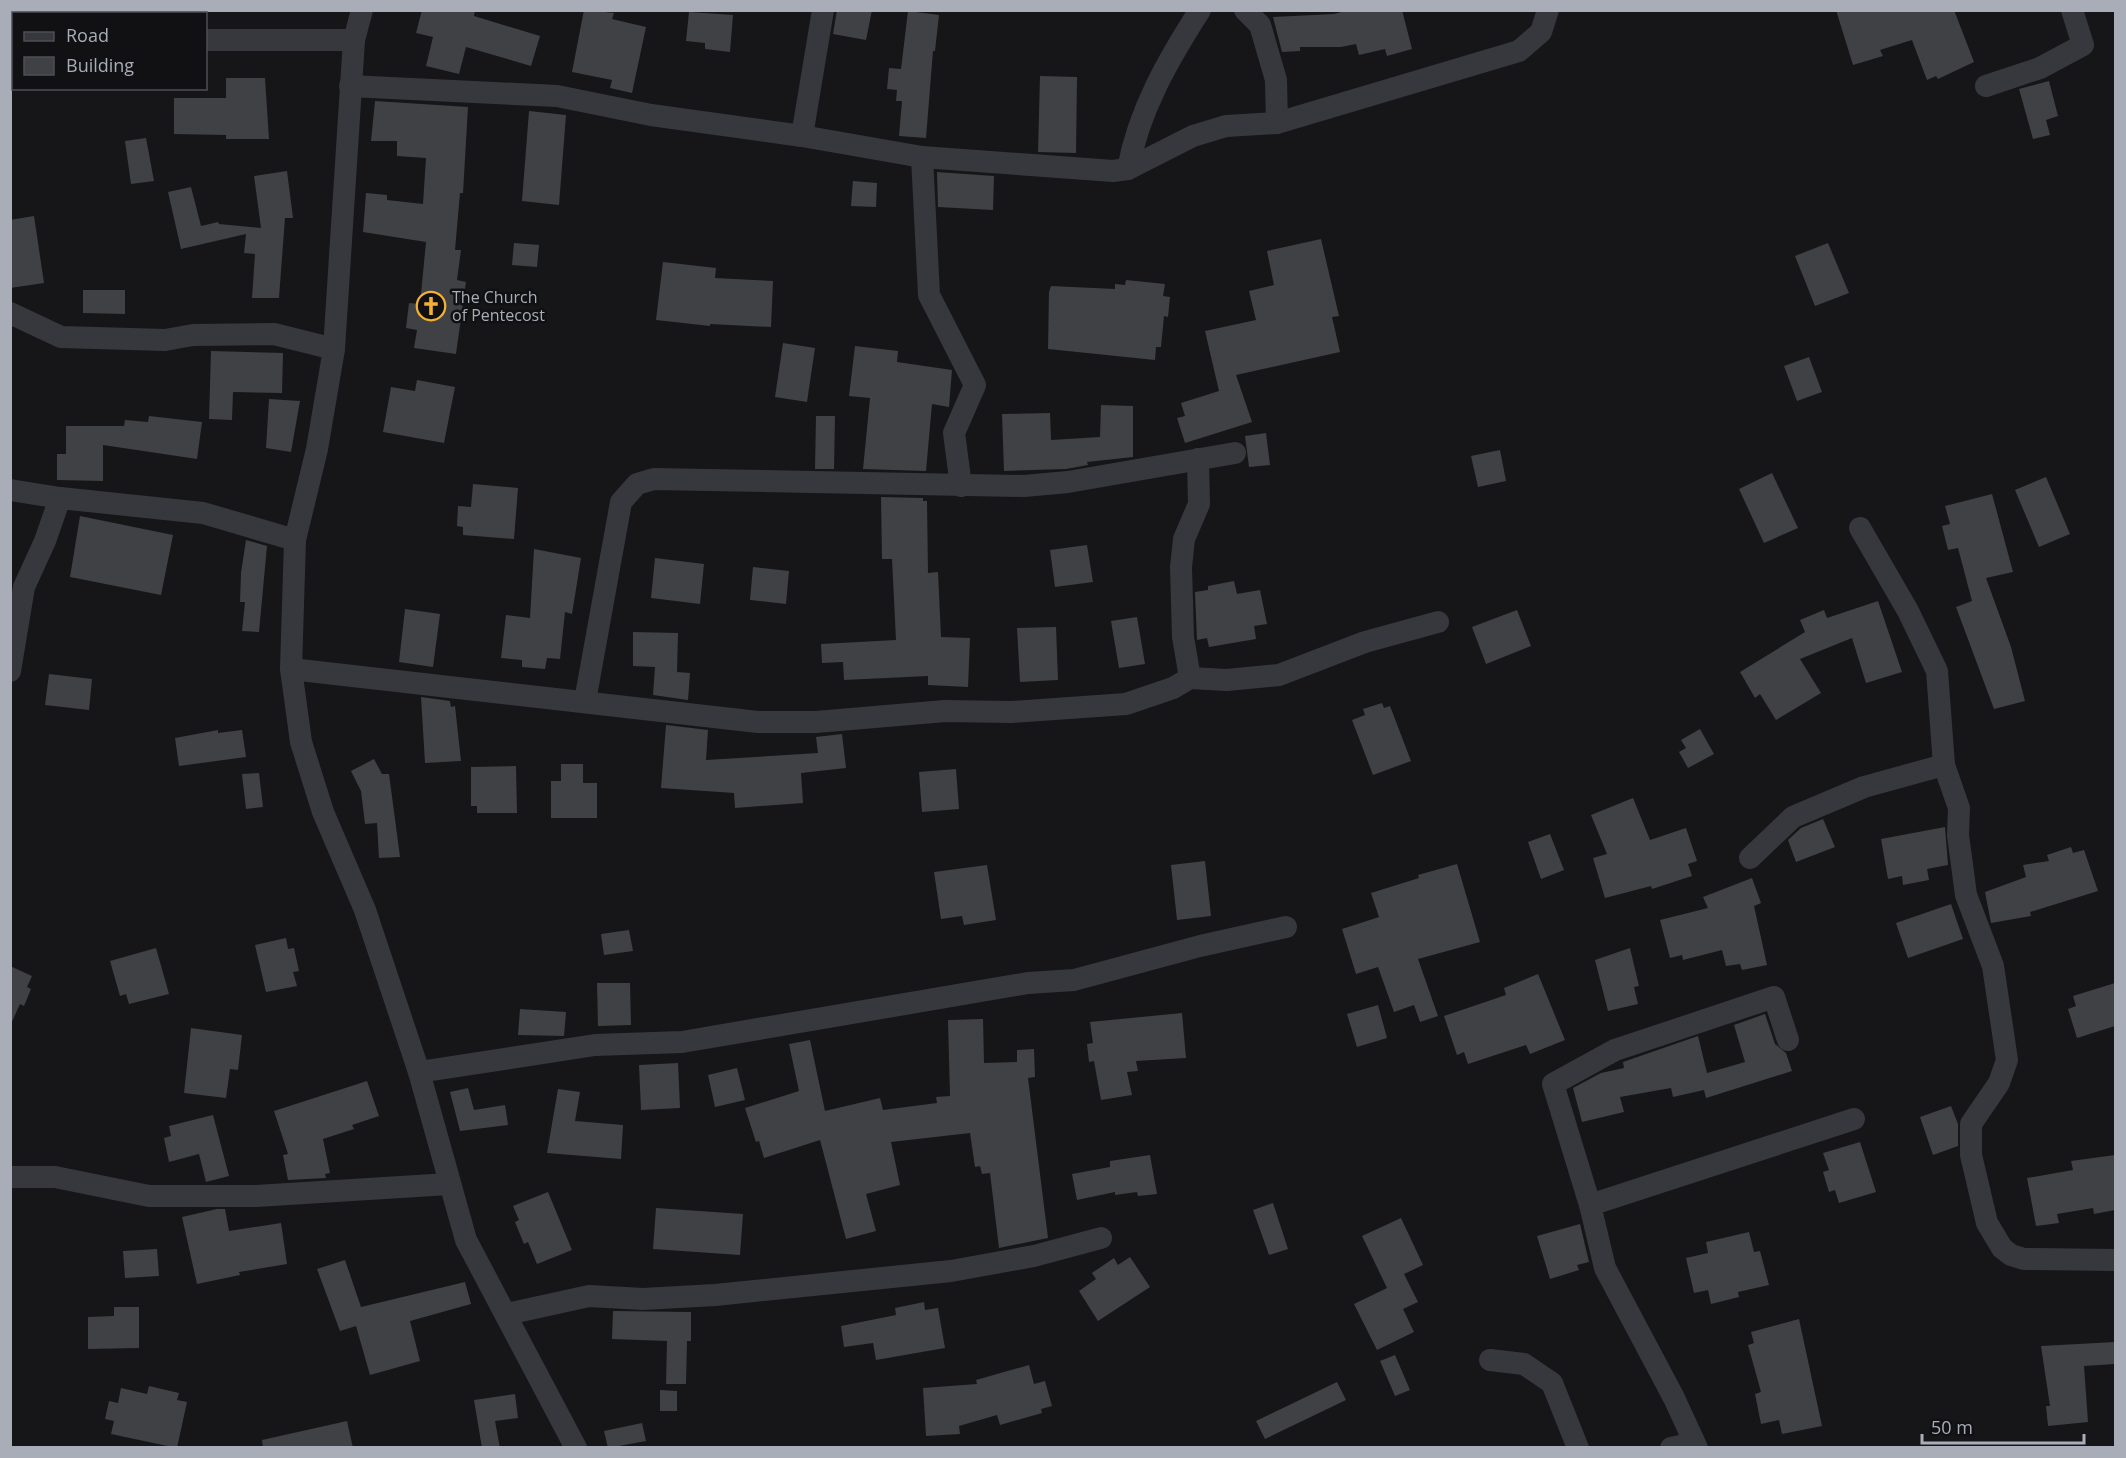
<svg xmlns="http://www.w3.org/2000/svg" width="2126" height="1458" viewBox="0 0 2126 1458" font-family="'Open Sans',sans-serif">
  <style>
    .building { fill: #404145 }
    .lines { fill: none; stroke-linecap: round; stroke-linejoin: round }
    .minor { stroke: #37383d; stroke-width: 22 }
    .labels { text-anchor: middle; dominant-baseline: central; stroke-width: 5; stroke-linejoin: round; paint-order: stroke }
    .poi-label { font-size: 16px; fill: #a8adb8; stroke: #111113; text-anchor: start }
  </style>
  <rect width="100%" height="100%" fill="#161618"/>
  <g class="building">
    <polygon points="422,10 475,10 474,16 540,36 531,66 466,47 459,74 426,66 433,37 416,33"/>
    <polygon points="584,10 614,13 612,19 646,27 632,93 610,88 612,80 572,72"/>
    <polygon points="837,10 872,10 866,40 833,34"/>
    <polygon points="1349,10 1402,10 1412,49 1387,56 1385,49 1359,55 1356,44 1341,47 1300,47 1300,51 1282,52 1273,17 1334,14"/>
    <polygon points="1836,10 1954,10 1974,62 1938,79 1936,76 1927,80 1912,40 1880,50 1883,56 1853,65"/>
    <polygon points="908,11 939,15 935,51 933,51 926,138 899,136 902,101 896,101 897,90 887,89 889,68 901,69"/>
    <polygon points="689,12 733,15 730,52 705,49 705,43 686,41"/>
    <polygon points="1040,76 1077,77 1076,153 1038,152"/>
    <polygon points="226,78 265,78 269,139 226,139 226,135 174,134 174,98 226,98"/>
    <polygon points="2049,81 2058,116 2046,120 2050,135 2033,139 2019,89"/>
    <polygon points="375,101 468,107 463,193 460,193 455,250 461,250 457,280 466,282 456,354 414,348 417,330 406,328 409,303 420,304 426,242 363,232 366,193 387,195 387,200 423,204 426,158 397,156 397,141 371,141"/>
    <polygon points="529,111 566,115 559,205 522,201"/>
    <polygon points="146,138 154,181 131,184 125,141"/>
    <polygon points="287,171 293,218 285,218 279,298 252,298 255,254 244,253 246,234 181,249 168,192 191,187 201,226 218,222 219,224 261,228 254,176"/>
    <polygon points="937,172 994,176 993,210 938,207"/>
    <polygon points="853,181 877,183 876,207 851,206"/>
    <polygon points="34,216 44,283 10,288 10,220"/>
    <polygon points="1321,239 1339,316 1332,317 1340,352 1236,375 1252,422 1185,443 1177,418 1185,416 1181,403 1219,391 1205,331 1256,320 1249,291 1274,285 1267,251"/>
    <polygon points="514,243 539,245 537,267 512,265"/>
    <polygon points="1828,243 1849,293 1815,306 1795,256"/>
    <polygon points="663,262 716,268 715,278 773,281 771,327 710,324 710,326 656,320"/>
    <polygon points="1126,280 1165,284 1163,296 1170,297 1168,317 1164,316 1161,347 1156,347 1155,360 1048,349 1049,292 1051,286 1115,289 1115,284 1125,285"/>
    <polygon points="83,290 125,290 125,314 83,313"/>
    <polygon points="783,343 815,348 807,402 775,397"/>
    <polygon points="855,346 898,351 897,362 952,370 949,407 932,404 926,471 863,469 870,398 849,396"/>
    <polygon points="211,351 283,353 282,393 233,392 232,420 209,419"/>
    <polygon points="1809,357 1822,392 1797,401 1784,366"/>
    <polygon points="417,380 455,387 444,443 383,432 391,387 415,391"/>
    <polygon points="269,399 300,401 291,452 266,448"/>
    <polygon points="1101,405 1133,406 1133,457 1087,462 1088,465 1066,469 1004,471 1002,414 1050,413 1051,440 1100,437"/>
    <polygon points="149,416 202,422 197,459 103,445 103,481 57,480 57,454 66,454 66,426 124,426 125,420 148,422"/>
    <polygon points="816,416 835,416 834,469 815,469"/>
    <polygon points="1266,433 1270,465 1249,467 1245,436"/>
    <polygon points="1500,450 1506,481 1478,487 1471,456"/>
    <polygon points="1772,473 1798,528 1764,543 1739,489"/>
    <polygon points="2046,477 2070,534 2039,547 2015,490"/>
    <polygon points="473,484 518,488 514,539 463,535 463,527 457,526 458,506 471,507"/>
    <polygon points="1992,494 2013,572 1986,578 2011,647 2025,701 1994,709 1956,607 1972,601 1958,548 1948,550 1942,526 1950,524 1945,506"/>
    <polygon points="881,497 923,498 923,501 927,501 928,573 938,572 941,637 970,638 968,687 928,685 928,676 844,680 843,662 822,663 821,644 896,640 892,559 882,559"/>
    <polygon points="80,516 173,535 161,595 70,577"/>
    <polygon points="246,540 267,546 259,632 242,631 245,602 240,602 241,573"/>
    <polygon points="1087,545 1093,582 1055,587 1050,550"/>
    <polygon points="534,549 581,558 572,614 565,612 560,659 547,658 545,669 522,667 522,660 501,658 506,615 530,618"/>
    <polygon points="655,558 704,564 700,604 651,598"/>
    <polygon points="753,567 789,571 786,604 750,600"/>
    <polygon points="1234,581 1237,594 1260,590 1267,624 1254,626 1256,639 1209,647 1207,638 1197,640 1195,592 1208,590 1208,586"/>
    <polygon points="1878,601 1902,672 1866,683 1852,638 1800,659 1821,693 1776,720 1760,694 1755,698 1740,672 1805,632 1800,620 1824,610 1827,618"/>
    <polygon points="405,609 440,614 433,667 399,662"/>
    <polygon points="1517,610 1531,646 1486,664 1472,627"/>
    <polygon points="1137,617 1145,664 1119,668 1111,621"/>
    <polygon points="1056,627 1058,680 1020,682 1017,628"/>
    <polygon points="633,632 678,633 677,672 690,673 688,700 653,695 655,667 633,666"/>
    <polygon points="49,674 92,679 89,710 45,705"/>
    <polygon points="421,697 450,701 451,707 455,706 461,761 425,763"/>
    <polygon points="1382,703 1384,708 1390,706 1411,761 1373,775 1352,720 1365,715 1363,709"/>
    <polygon points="666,725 708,730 706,760 818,753 816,737 842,734 846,768 801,773 803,803 735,808 734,793 661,788"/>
    <polygon points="1700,729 1714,754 1688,768 1679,752 1686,748 1681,740"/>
    <polygon points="218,730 218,733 242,730 246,757 179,766 175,738"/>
    <polygon points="374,759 382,774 389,774 400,857 379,858 377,823 365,824 361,791 351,771"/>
    <polygon points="561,764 583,764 583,783 597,783 597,818 551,818 551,781 561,781"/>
    <polygon points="516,766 517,813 477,813 477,806 471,806 471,767"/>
    <polygon points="956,769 959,809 922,812 919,772"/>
    <polygon points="259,773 263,807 246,809 242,774"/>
    <polygon points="1633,798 1650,840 1686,828 1697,861 1688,864 1692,876 1652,889 1651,886 1605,898 1593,858 1607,854 1591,815"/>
    <polygon points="1823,819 1835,847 1796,862 1788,840 1801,828"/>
    <polygon points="1945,827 1948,865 1927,869 1929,880 1903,885 1902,876 1888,879 1881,839"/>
    <polygon points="1550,834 1564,870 1541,879 1528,842"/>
    <polygon points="2071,847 2073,853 2084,850 2098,891 2030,912 2031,916 1991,923 1985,892 2026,877 2023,865 2049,861 2047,855"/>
    <polygon points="1205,861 1211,916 1177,920 1171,865"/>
    <polygon points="1457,864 1480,942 1418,959 1438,1016 1420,1022 1414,1005 1394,1012 1378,967 1356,974 1342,929 1379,917 1371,893 1419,878 1418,875"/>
    <polygon points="987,865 996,920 964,925 962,916 941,919 934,872"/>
    <polygon points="1752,878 1761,903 1754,906 1767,965 1742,970 1740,964 1726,966 1722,950 1683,960 1682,955 1670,958 1660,920 1708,908 1703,897"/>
    <polygon points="1951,904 1963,939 1908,958 1896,923"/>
    <polygon points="629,930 633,951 604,955 601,934"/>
    <polygon points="286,938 288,949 294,948 299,971 293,972 297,986 266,992 255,945"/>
    <polygon points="156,948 169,994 129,1004 126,994 120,996 110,961"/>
    <polygon points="1630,948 1639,986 1634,987 1638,1004 1608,1011 1595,960"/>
    <polygon points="10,966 32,976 27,987 31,989 24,1006 20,1004 10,1026"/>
    <polygon points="1538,974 1565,1040 1530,1054 1526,1045 1468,1064 1464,1052 1457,1055 1444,1016 1506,995 1504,988"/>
    <polygon points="597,983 630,983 631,1025 598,1026"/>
    <polygon points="2115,983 2115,1026 2077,1038 2068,1009 2076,1006 2073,996"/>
    <polygon points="1378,1005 1387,1038 1357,1047 1347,1014"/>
    <polygon points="520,1009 566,1012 564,1036 518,1035"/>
    <polygon points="1182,1013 1186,1058 1136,1061 1138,1071 1127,1072 1132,1095 1101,1100 1094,1061 1089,1062 1087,1044 1093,1043 1090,1022"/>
    <polygon points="1765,1014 1775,1044 1786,1053 1792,1071 1706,1098 1704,1090 1673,1097 1671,1088 1620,1097 1624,1112 1582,1122 1573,1088 1601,1073 1624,1068 1623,1062 1698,1036 1707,1073 1745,1062 1734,1025"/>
    <polygon points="983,1019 984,1063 1017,1062 1017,1050 1034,1049 1035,1077 1028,1078 1048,1238 999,1248 990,1173 982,1174 980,1166 975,1167 970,1133 891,1142 900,1185 866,1194 876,1231 846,1239 820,1140 764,1158 759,1141 756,1142 745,1108 799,1091 789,1044 810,1040 825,1111 880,1098 883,1110 937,1103 936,1097 950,1096 948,1020"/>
    <polygon points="191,1028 242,1035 238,1070 230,1069 226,1098 184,1093"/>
    <polygon points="678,1063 680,1108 641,1110 639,1065"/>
    <polygon points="737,1068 745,1100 715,1107 708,1075"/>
    <polygon points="367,1081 379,1116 352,1125 354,1129 323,1139 330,1173 325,1174 326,1178 288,1180 283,1155 288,1154 274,1111"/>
    <polygon points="468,1088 474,1110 505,1105 508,1125 460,1131 450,1092"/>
    <polygon points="558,1089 580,1092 575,1121 623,1125 621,1159 547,1153"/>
    <polygon points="1951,1106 1958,1124 1958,1146 1933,1155 1920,1117"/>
    <polygon points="213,1115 229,1176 206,1182 199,1154 169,1162 164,1138 171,1136 169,1126"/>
    <polygon points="1860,1142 1876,1192 1839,1203 1835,1190 1829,1192 1823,1172 1829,1170 1823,1153"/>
    <polygon points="1150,1155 1157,1194 1138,1196 1137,1192 1115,1195 1115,1192 1077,1200 1072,1174 1110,1167 1110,1161"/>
    <polygon points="2115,1155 2115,1210 2094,1214 2093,1208 2057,1214 2059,1223 2036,1226 2027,1178 2073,1170 2071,1161"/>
    <polygon points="548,1192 572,1250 537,1264 528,1242 524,1244 515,1222 519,1220 513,1206"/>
    <polygon points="1273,1203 1288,1249 1269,1255 1253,1210"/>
    <polygon points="656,1208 743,1214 740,1255 653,1249"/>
    <polygon points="217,1209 225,1209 229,1231 281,1223 287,1264 239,1272 240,1275 197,1284 182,1217"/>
    <polygon points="1401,1218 1423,1265 1404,1274 1418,1302 1403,1309 1414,1332 1377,1350 1354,1304 1387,1288 1362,1236"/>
    <polygon points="1580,1224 1589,1262 1577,1265 1579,1270 1550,1279 1537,1236"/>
    <polygon points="1749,1232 1754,1252 1760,1251 1769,1285 1738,1292 1739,1297 1711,1304 1708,1290 1694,1293 1686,1258 1708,1253 1706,1242"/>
    <polygon points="157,1249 159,1276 125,1278 123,1251"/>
    <polygon points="1130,1257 1150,1287 1098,1321 1079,1291 1096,1279 1092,1273 1114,1258 1118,1265"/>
    <polygon points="345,1260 361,1307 465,1282 471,1304 410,1321 420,1361 370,1375 356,1326 340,1331 317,1269"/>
    <polygon points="924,1302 925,1310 938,1308 945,1348 876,1360 873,1343 844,1347 841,1326 896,1315 895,1308"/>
    <polygon points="114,1307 139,1307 139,1348 88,1349 88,1317 114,1316"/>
    <polygon points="613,1311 691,1312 691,1341 687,1341 686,1384 666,1384 667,1341 612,1339"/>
    <polygon points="1799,1319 1822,1426 1782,1434 1779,1420 1761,1424 1755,1394 1761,1392 1748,1345 1754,1343 1751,1332"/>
    <polygon points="2115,1342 2115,1364 2084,1366 2088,1422 2048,1426 2046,1406 2050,1406 2041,1346"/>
    <polygon points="1395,1355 1410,1390 1395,1396 1380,1361"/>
    <polygon points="1029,1365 1034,1384 1045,1381 1052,1406 1041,1409 1042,1413 1000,1425 997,1415 959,1426 960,1434 926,1436 923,1388 977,1384 976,1380"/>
    <polygon points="1337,1382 1346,1400 1265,1439 1256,1421"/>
    <polygon points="149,1386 179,1393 177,1400 187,1402 177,1448 111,1434 114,1421 105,1419 109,1401 118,1403 121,1388 147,1394"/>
    <polygon points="660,1390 677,1391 677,1411 660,1411"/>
    <polygon points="515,1394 518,1418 495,1421 500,1448 482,1448 474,1400"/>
    <polygon points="347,1421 353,1448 263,1448 262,1440"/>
    <polygon points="642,1423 646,1441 608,1448 604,1431"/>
  </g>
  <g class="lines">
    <g class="minor">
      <polyline points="362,10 354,40 334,349 317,449 295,540 291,669 301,742 323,812 365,910 419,1072 466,1240 576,1448"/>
      <polyline points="1245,10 1260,25 1276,80 1277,123"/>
      <polyline points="10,31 14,31"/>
      <polyline points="206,40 354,40"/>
      <polyline points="350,86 557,96 651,115 802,136 922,157 1113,171 1128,169 1193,136 1226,126 1277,123 1519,51 1541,32 1548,10"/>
      <polyline points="1986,86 2040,68 2083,45 2072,10"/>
      <polyline points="802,136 823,10"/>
      <polyline points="922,157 929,295 975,385 954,433 961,486"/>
      <path d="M1128 169C1139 110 1168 60 1200 10"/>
      <polyline points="10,313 61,337 165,340 193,335 274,334 334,349"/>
      <polyline points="10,490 60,498 203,513 295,540"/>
      <polyline points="1860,528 1908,611 1937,671 1944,765 1959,808 1958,835 1966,895 1993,966 2007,1060 1999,1083 1971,1124 1971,1155 1987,1223 2002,1248 2011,1255 2024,1259 2116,1260"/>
      <polyline points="291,669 758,722 816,722 945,711 1012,712 1126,704 1173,688 1190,678 1227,680 1279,675 1365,642 1438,622"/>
      <polyline points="10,671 24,587 45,541 60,498"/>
      <polyline points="1190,678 1183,637 1181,567 1184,539 1199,504 1198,459"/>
      <polyline points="585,701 621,502 637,484 654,479 1024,486 1068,482 1235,453"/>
      <polyline points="1750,858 1793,817 1864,787 1944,765"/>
      <polyline points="419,1072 595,1045 682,1042 1028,983 1074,980 1200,946 1286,927"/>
      <polyline points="10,1177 55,1177 149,1196 256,1196 449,1184"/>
      <polyline points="1590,1205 1854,1119"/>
      <polyline points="507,1314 589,1296 643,1299 715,1295 951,1271 1034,1256 1101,1238"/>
      <polyline points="1490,1360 1524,1364 1552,1383 1578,1448"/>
      <polyline points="1671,1448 1694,1443"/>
      <polyline points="1697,1448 1674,1398 1605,1268 1590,1205 1553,1084 1615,1050 1774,997 1788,1040"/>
    </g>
  </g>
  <defs>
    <g id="church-ring" transform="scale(1.5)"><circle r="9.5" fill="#111113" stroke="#f2b134" stroke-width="1.5"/><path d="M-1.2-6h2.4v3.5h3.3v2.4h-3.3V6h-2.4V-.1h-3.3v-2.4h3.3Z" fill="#f2b134"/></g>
  </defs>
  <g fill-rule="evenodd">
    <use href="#church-ring" x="431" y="306"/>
  </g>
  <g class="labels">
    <g class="poi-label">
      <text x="452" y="297">The Church<tspan x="452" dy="18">of Pentecost</tspan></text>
    </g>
  </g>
  <rect width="2126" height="1458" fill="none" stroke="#a8adb8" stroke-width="24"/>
  <rect x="12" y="12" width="195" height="78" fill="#111113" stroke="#4d4f55" stroke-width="1.5"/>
  <rect x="24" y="32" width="30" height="9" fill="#37383d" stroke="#4d4f55" stroke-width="1.5"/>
  <text x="66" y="42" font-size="18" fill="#a8adb8">Road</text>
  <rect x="24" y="57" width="30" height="18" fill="#404145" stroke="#4d4f55" stroke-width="1.5"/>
  <text x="66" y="72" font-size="18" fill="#a8adb8">Building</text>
  <path d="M1922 1434v9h162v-9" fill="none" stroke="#a8adb8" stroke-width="3"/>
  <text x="1931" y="1434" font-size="18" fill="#a8adb8" stroke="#111113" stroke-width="4.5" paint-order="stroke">50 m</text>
</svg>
